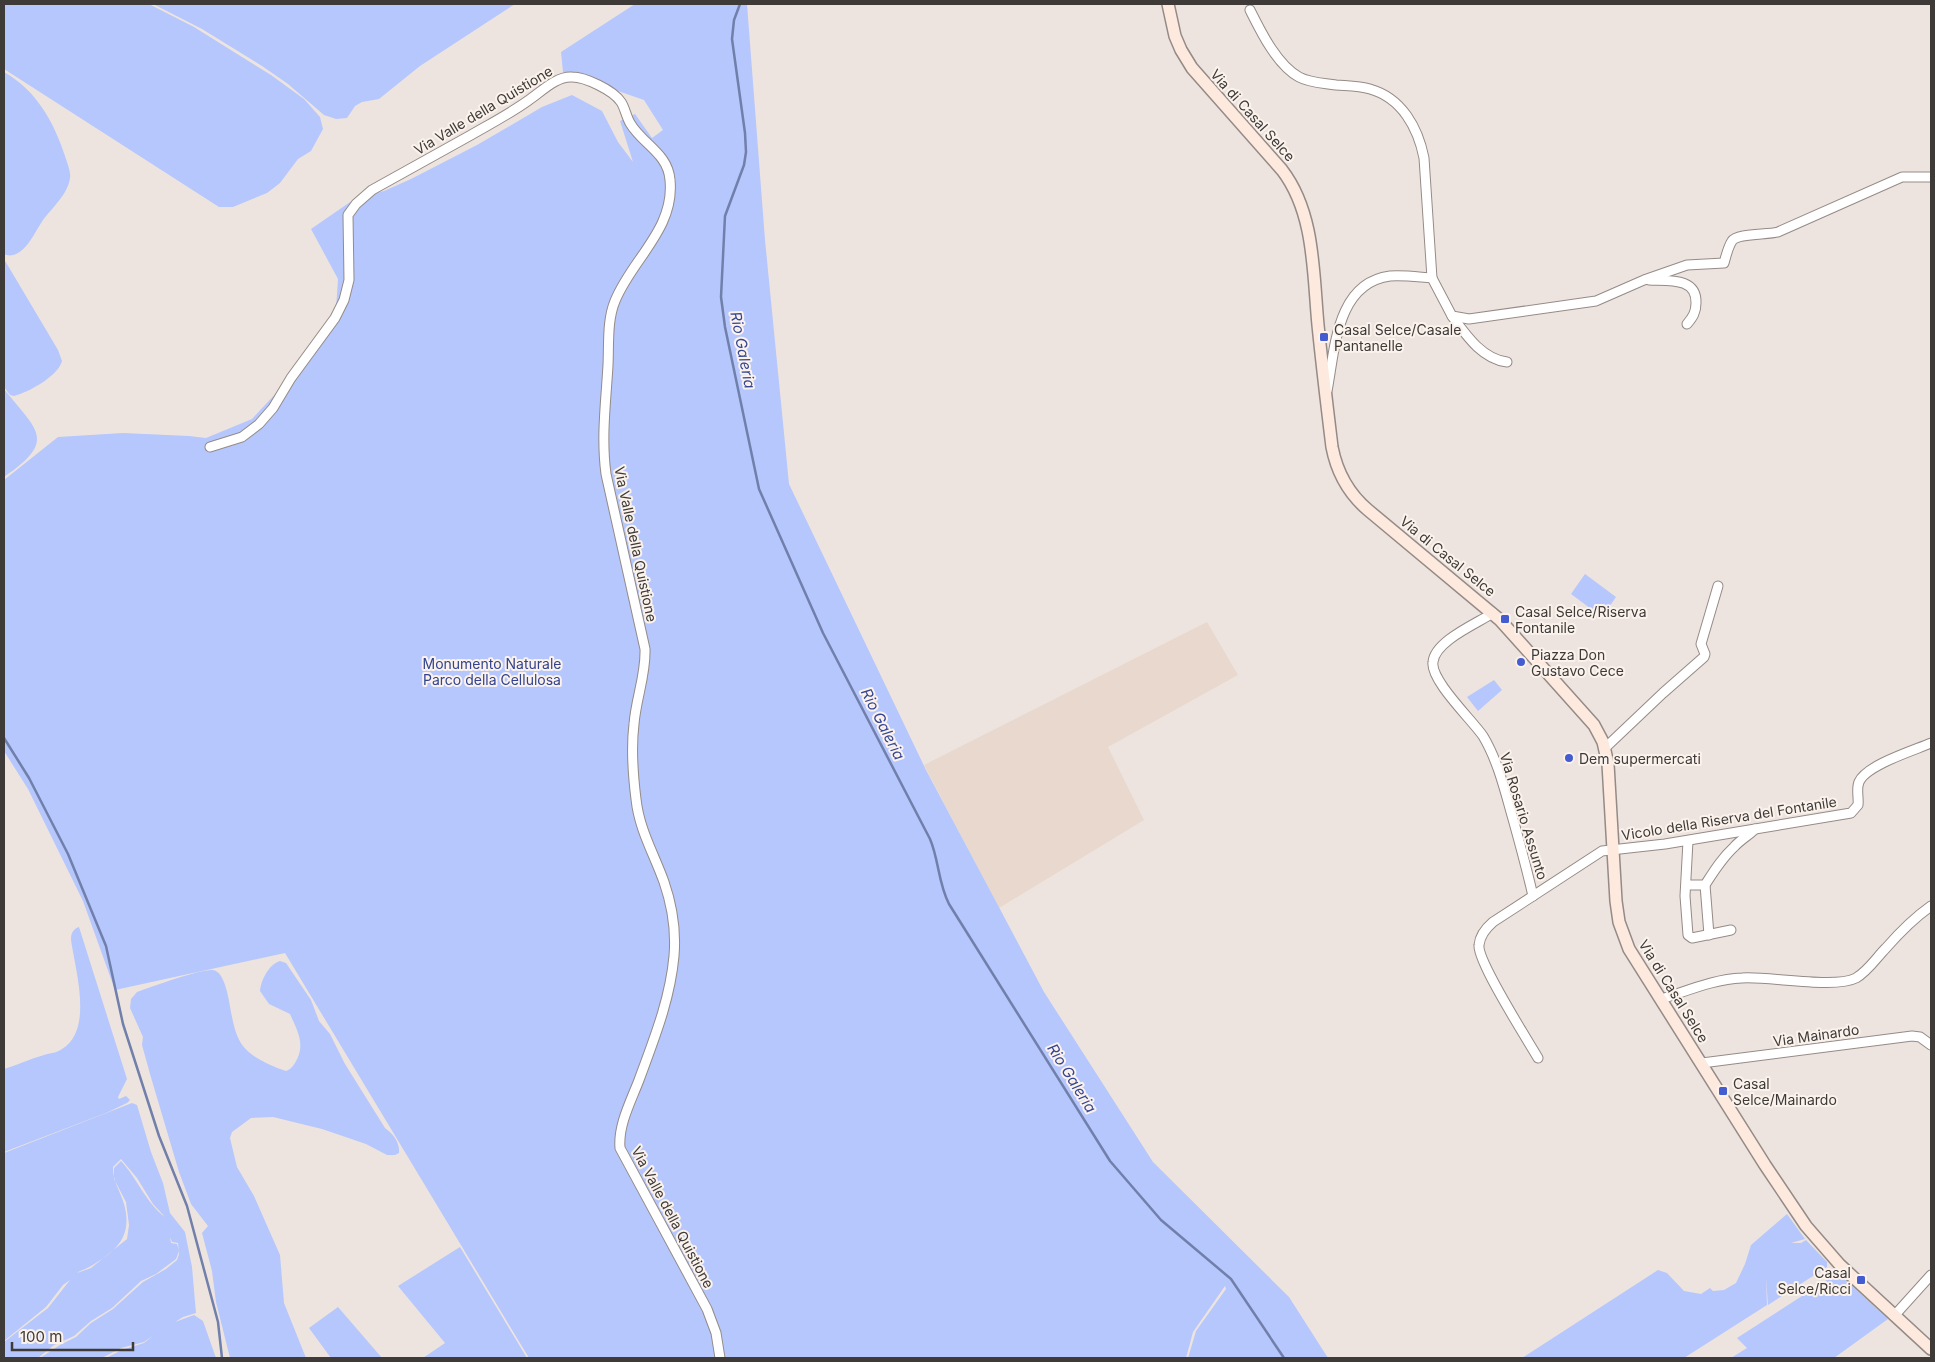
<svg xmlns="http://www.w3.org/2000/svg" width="1935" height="1362" viewBox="0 0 1935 1362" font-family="Inter,sans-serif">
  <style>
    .built { fill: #e8d8ce }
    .green { fill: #b5c7fc; fill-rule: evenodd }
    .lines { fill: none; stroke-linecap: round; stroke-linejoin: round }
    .stream { stroke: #717fab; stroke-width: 2.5 }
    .minor-casing { stroke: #948b87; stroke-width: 11 }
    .secondary-casing { stroke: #948b87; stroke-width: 14 }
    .minor { stroke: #fff; stroke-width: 9 }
    .secondary { stroke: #fde9de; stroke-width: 11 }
    .poi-dot { fill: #445cd0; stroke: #fbf2ec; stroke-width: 2 }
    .labels { text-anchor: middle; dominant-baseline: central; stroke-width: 4; stroke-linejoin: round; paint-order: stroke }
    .street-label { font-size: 14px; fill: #3d3a38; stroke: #fbf2ec }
    .poi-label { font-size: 14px; fill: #3d3a38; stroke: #fbf2ec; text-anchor: start }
    .park-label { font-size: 14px; fill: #324390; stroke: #fbf2ec }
    .water-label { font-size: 15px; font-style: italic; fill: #344694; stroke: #fbf2ec }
  </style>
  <rect width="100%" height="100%" fill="#eee4df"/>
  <polygon class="built" points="1207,622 1238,675 1108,747 1144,820 999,908 924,765"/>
  <g class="green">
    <polygon points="4,4 149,4 194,27 271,75 304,99 320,117 323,129 311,151 298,159 280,183 267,193 233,207 219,207 4,69"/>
    <polygon points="153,4 515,4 420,66 379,99 362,102 355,106 347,118 336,119 324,115 288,84 262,66 202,29"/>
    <polygon points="635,4 747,4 765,240 789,484 926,770 1044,992 1153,1162 1289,1297 1328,1358 1188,1358 1196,1331 1226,1289 1225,1286 1193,1332 1186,1358 529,1358 285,953 115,990 83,901 28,789 4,751 4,480 58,437 123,433 189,436 206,438 252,419 279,390 336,309 338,279 311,229 356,198 384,191 411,179 477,145 542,107 572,95 602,111 618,142 633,162 620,121 635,114 652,138 663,130 644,100 563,72 561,52"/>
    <path d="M4 72C36 90 54 122 65 156 67 163 71 171 70 178 68 194 52 208 43 220 36 230 31 243 21 251 16 255 10 257 4 254Z"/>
    <path d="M4 259 58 350 62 361C58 376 29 392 14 396L10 395 4 387Z"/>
    <path d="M4 389C37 431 58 440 4 477Z"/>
    <polygon points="1585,574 1616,597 1602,617 1571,594"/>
    <polygon points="1494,680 1502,690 1478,711 1467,697"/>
    <path d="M79 927 127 1079 118 1097 119 1099 126 1096 130 1100 127 1103 106 1113 4 1152V1069C17 1065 30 1059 44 1055 50 1053 57 1053 62 1049 94 1030 75 969 71 940 71 933 73 929 79 927Z"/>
    <path d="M280 961 286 963 311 1000 319 1021 330 1034 345 1064 385 1128C393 1134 400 1142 399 1153L395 1155H387L366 1144 322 1129 273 1117 251 1118 232 1132 230 1138 237 1167 254 1196 280 1255 284 1303 306 1358H230L216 1302 212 1271 202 1233 208 1226 191 1204 179 1172 150 1074 142 1045 143 1037 130 1008 131 999 137 992C154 986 197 970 212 970 216 970 219 973 221 976 232 994 229 1028 243 1046 252 1058 273 1067 286 1071 291 1069 292 1067 295 1063 306 1045 298 1032 290 1014L269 1004 260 991C261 980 269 964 280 961Z"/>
    <path d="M132 1103 137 1105 151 1152 163 1183 170 1213 185 1232 192 1267 196 1313 183 1317 175 1322 194 1315 203 1321 216 1358H106L122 1350 144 1343 154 1335 144 1342 121 1348 102 1358H40L60 1345 76 1337 91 1323 113 1309 143 1282 166 1269 177 1260 179 1254 178 1243 172 1242 170 1237 171 1243 177 1244 179 1251 176 1259 156 1274 141 1281 112 1308 91 1321 74 1336 54 1345 38 1358H4V1342L48 1308 70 1280 63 1285 46 1307 4 1341V1153ZM121 1159 137 1178 153 1204 165 1217C146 1203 137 1178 121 1161L114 1168V1179L126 1202 129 1225 127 1239 91 1268 77 1273C81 1270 86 1269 91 1266 117 1251 133 1236 124 1204 120 1190 113 1183 113 1167Z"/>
    <polygon points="1787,1214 1805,1239 1791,1243 1801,1243 1806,1240 1827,1262 1827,1267 1768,1305 1766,1277 1767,1305 1684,1358 1522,1358 1658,1270 1667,1273 1684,1291 1701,1294 1710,1288 1713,1291 1724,1290 1736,1283 1745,1264 1751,1245"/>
    <polygon points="460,1247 527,1358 423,1358 445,1343 398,1286"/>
    <polygon points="1836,1274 1840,1275 1888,1319 1834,1358 1731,1358 1747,1348 1737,1338"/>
    <polygon points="338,1307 382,1358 331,1358 309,1328"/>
  </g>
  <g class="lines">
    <g class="stream">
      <path d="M740 4 734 20 732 39 745 133 746 152 744 165 725 216 721 297 725 327 759 489 823 633 930 839C939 860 938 883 949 904L1110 1161 1161 1220 1231 1279 1284 1358"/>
      <polyline points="4,738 29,778 68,854 106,946 123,1024 159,1136 187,1206 218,1322 222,1358"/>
    </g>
    <g class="minor-casing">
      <g id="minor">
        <path d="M1250 10C1261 32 1277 65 1299 77 1310 83 1324 83 1336 85 1348 86 1359 86 1370 89 1402 98 1418 128 1424 158L1432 278"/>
        <path d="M1649 280C1668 281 1697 277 1696 303 1696 312 1693 317 1687 324"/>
        <path d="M1452 316C1466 335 1482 359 1507 362"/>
        <path d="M1327 391C1335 350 1336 283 1390 276 1404 275 1418 277 1432 278L1452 316 1469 319 1596 301 1644 280 1687 265 1724 263C1726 256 1728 247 1732 241 1737 233 1767 235 1778 232L1902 177H1931"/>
        <path d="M210 447 242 437 259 424 273 408 291 378 335 318 344 300 349 280 348 215 356 204 372 190C405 172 438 153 471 135 490 124 511 113 529 100 541 92 556 76 572 77 585 77 613 90 621 102 625 108 626 116 630 123 642 144 668 153 670 180 675 229 632 259 615 301 607 320 609 344 608 365 606 401 601 437 606 474L645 649C646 675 636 698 634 724 631 748 633 775 636 799 639 829 654 854 664 882 672 905 676 932 674 956 670 1000 654 1039 639 1080 631 1101 618 1125 620 1148L707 1309 716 1333 720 1358"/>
        <path d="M1493 613C1476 624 1435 641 1433 662 1430 680 1472 720 1483 736 1498 761 1505 791 1513 819 1520 844 1527 870 1533 896"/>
        <polyline points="1605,748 1663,693 1704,657 1705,654 1701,644 1718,586"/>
        <polyline points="1688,841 1685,896 1688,935 1692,938 1731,930"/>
        <path d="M1687 885H1705C1714 871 1722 858 1734 847 1740 840 1748 836 1755 829"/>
        <polyline points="1705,885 1709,935"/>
        <path d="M1661 999C1687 991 1714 979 1742 978 1769 976 1835 989 1856 978 1868 971 1877 957 1886 948 1900 932 1914 918 1931 906"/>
        <path d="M1538 1058C1527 1039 1477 961 1479 945 1480 935 1486 928 1493 922L1602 851 1665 844 1851 813 1858 805C1859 798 1856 789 1859 782 1866 765 1915 750 1931 743"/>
        <polyline points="1702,1063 1912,1036 1920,1037 1931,1045"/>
        <polyline points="1894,1316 1931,1275"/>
      </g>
    </g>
    <g class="secondary-casing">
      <path id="secondary" d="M1168 4 1175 36 1181 50 1192 68 1282 170C1315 213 1313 273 1318 325 1322 365 1327 406 1332 447 1337 473 1348 493 1368 510L1500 620 1594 725 1603 742 1608 764 1616 901 1619 922 1629 949 1765 1165 1806 1226 1840 1265 1931 1349"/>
    </g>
    <use href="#minor" class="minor"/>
    <use href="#secondary" class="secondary"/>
  </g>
  <g class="poi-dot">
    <rect x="1319" y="332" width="10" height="10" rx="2.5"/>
    <rect x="1500" y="614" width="10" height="10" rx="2.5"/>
    <circle cx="1521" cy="662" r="5"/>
    <circle cx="1569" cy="758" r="5"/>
    <rect x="1718" y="1086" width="10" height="10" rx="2.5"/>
    <rect x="1856" y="1275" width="10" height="10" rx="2.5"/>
  </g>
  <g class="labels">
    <g class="street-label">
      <text transform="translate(483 110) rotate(-31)">Via Valle della Quistione</text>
      <text transform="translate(1253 115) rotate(48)">Via di Casal Selce</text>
      <text transform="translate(636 544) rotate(78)">Via Valle della Quistione</text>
      <text transform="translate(1448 556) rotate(39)">Via di Casal Selce</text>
      <text transform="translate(1524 816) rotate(73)">Via Rosario Assunto</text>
      <text transform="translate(1729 818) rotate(-9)">Vicolo della Riserva del Fontanile</text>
      <text transform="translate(1674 991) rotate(58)">Via di Casal Selce</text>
      <text transform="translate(1816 1035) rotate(-8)">Via Mainardo</text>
      <text transform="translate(673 1217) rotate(62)">Via Valle della Quistione</text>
    </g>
    <g class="poi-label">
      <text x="1334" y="329">Casal Selce/Casale<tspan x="1334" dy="16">Pantanelle</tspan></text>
      <text x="1515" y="611">Casal Selce/Riserva<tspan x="1515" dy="16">Fontanile</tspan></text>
      <text x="1531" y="654">Piazza Don<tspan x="1531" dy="16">Gustavo Cece</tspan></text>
      <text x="1579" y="758">Dem supermercati</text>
      <text x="1733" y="1083">Casal<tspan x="1733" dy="16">Selce/Mainardo</tspan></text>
      <text x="1851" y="1272" text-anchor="end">Casal<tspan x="1851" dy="16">Selce/Ricci</tspan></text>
    </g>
    <g class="park-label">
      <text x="492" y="663">Monumento Naturale<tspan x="492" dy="16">Parco della Cellulosa</tspan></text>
    </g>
    <g class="water-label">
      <text transform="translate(743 350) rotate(79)">Rio Galeria</text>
      <text transform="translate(883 724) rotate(63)">Rio Galeria</text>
      <text transform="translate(1072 1078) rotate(58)">Rio Galeria</text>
    </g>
  </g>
  <rect width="1935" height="1362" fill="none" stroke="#3d3a38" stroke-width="10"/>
  <path d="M12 1342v8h121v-8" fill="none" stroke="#3d3a38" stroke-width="2.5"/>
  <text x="20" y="1342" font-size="15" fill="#3d3a38" stroke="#fbf2ec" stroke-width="4" paint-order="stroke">100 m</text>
</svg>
